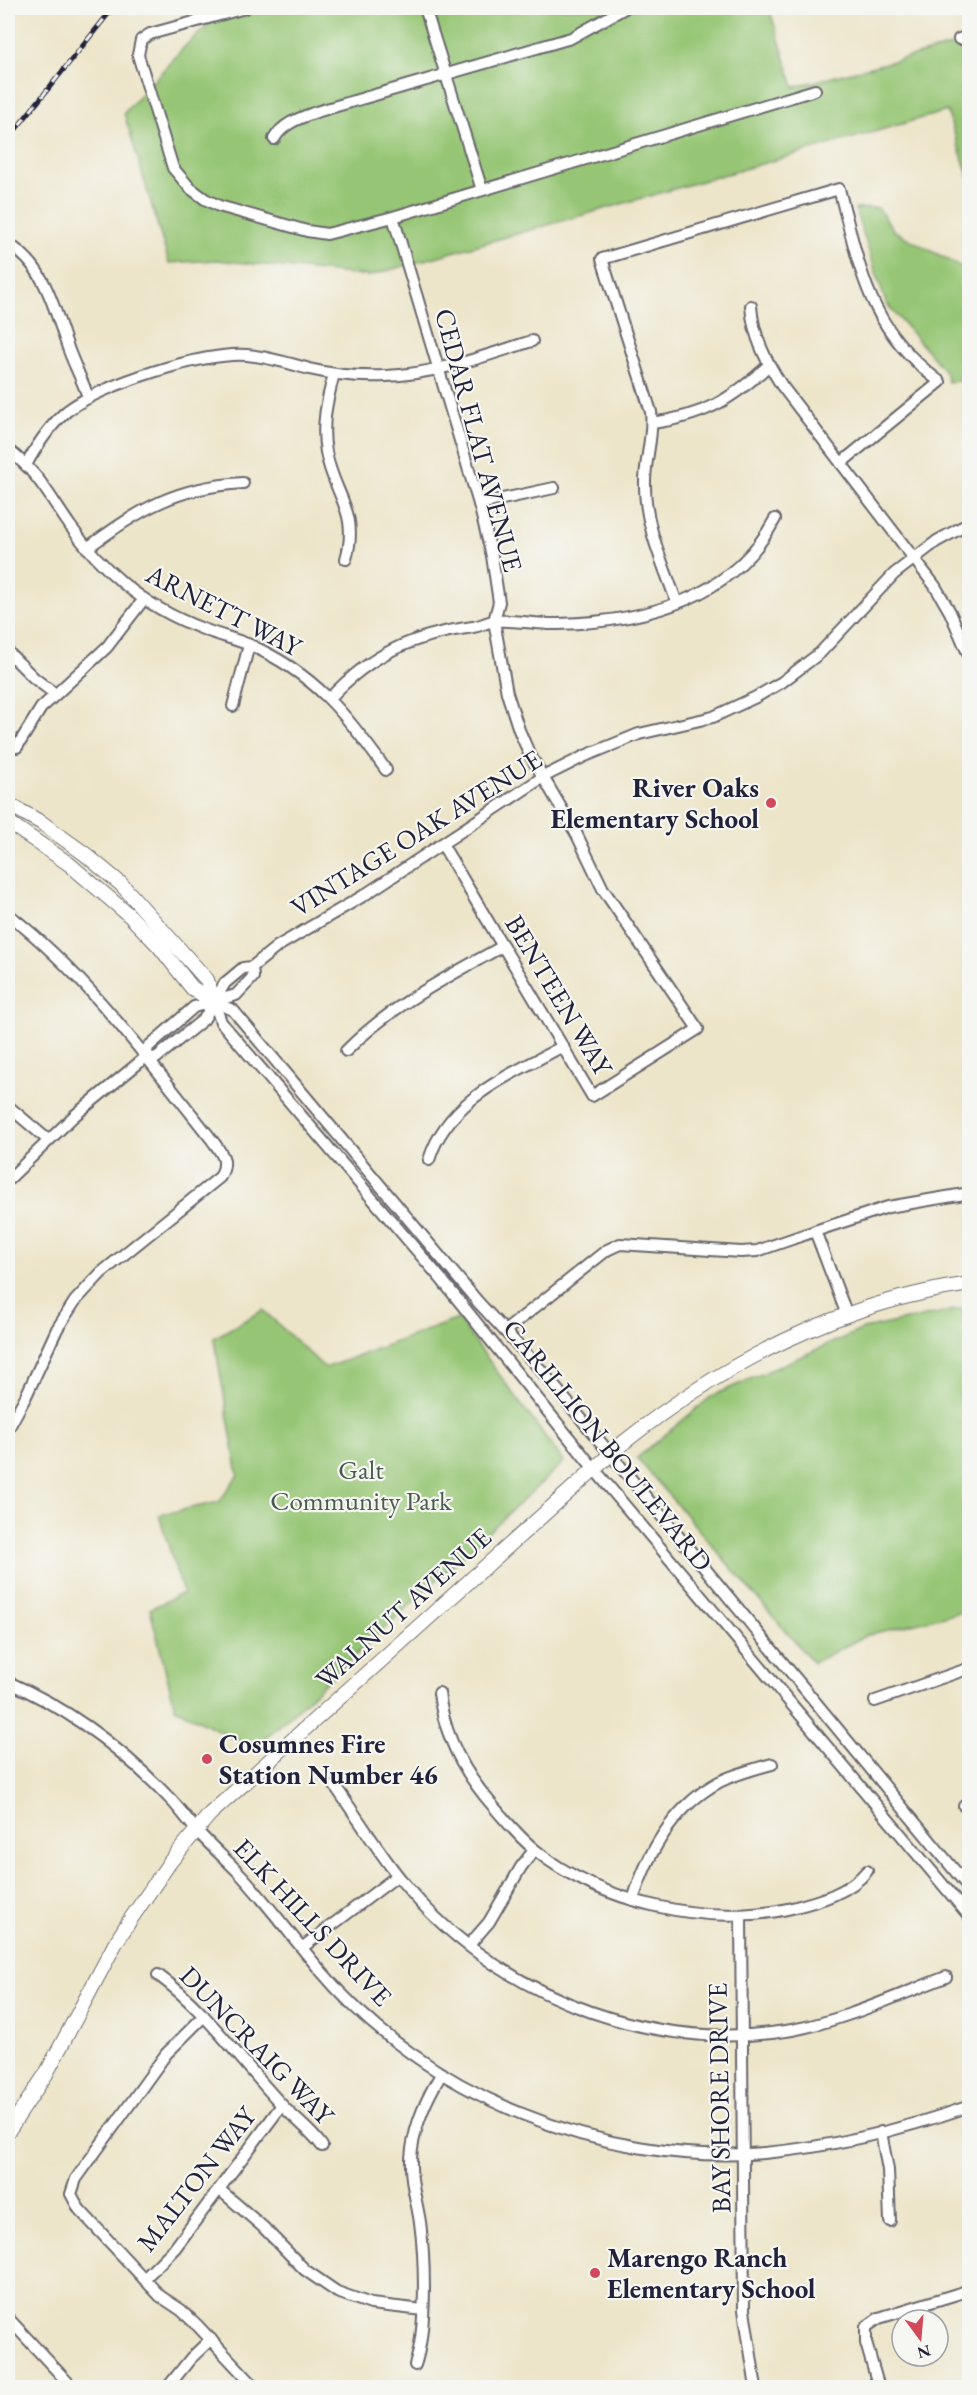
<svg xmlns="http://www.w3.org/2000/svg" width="977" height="2395" viewBox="0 0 977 2395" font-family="'EB Garamond',serif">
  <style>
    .green { fill: #96c675; stroke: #5c7458; stroke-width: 1.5 }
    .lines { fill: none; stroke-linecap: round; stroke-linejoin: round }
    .minor-casing { stroke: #69666d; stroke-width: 14 }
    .tertiary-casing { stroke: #69666d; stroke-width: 16 }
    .minor { stroke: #fff; stroke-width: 10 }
    .tertiary { stroke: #fff; stroke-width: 14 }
    .rail-casing { stroke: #22223b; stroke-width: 5 }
    .rail { stroke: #f6f6f2; stroke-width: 3; stroke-dasharray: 9; stroke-linecap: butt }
    .poi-dot { fill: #d1495b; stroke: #f6f6f2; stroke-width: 2 }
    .labels { text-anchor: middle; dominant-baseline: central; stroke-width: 4.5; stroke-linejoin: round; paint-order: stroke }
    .street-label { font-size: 27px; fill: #22223b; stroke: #f6f6f2 }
    .poi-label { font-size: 27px; font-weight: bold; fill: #22223b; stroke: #f6f6f2; text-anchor: start }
    .park-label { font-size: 27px; fill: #4b5b4f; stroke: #f6f6f2 }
  </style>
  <rect width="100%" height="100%" fill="#f6f6f2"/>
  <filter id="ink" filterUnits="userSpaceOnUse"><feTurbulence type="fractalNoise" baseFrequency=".0167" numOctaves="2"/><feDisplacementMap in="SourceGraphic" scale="12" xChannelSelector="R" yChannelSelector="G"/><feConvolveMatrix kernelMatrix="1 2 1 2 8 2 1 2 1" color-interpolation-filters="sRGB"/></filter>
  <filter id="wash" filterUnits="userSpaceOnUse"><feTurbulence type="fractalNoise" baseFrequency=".008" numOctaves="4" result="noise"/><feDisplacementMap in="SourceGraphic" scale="24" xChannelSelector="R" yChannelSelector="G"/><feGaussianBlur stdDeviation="1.35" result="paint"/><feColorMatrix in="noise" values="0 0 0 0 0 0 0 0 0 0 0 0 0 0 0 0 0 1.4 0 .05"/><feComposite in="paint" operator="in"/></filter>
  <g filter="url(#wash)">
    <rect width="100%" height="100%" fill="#ede5c9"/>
    <g class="green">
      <polygon points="227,8 769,8 794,87 959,44 965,64 969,64 969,178 947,111 369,276 217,260 169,263 124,113 187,44"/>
      <polygon points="878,208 894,231 969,271 969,380 948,382 945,371 886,303 855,209"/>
      <polygon points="969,1307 969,1610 867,1635 813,1663 637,1458 712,1396 863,1329"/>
      <polygon points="263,1310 325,1368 458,1319 564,1462 254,1749 175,1708 150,1609 183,1593 159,1515 219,1502 238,1475 214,1338"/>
    </g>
  </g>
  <g filter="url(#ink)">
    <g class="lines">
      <g class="minor-casing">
        <g id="minor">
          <polyline points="245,8 150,34 141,40 138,55 173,168 190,188 205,199 219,206 307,231 327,234 393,217 815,90"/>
          <polyline points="425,8 482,190"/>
          <polyline points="959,39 970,36"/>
          <path d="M274 139C283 123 300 118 316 112L571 38 625 8"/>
          <polyline points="393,217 479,504 492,556 499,602 494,621 507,693 519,730 529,753 577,835 603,889 698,1029 592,1096 442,844"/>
          <path d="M8 244C45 265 54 308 67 345 73 363 82 379 88 397"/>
          <path d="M751 306C753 336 766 361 782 386L935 586 950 612 970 658"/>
          <path d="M334 374C327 400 321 425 326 452 333 494 360 511 346 559"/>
          <path d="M652 423C704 416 731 400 769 365"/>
          <path d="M8 450C39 473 49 496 71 527 86 548 104 567 124 584 147 603 174 618 203 629 218 635 235 639 250 645 315 674 346 714 386 770"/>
          <path d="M26 465C37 445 49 426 67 411 100 385 205 351 247 355 269 357 288 363 309 369 334 375 361 377 386 376 437 374 484 356 532 341"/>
          <polyline points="479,504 554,488"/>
          <path d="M87 548C141 509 175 487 243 483"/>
          <path d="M677 603C664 566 645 526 645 486 644 461 654 437 651 412L602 259 839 189C861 270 867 327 940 382L841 463"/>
          <polyline points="8,652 34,678 55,694"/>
          <path d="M330 698C371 654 413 635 473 627 480 626 487 622 494 621 515 619 537 625 558 624 644 622 732 600 775 519"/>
          <polyline points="233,706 249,645"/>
          <polyline points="17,747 41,708 107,647 144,599"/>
          <path d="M8 914C89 977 148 1060 212 1140 222 1154 229 1160 220 1177L101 1273 75 1301 57 1329 26 1396 8 1429"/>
          <polyline points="214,1002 221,1022 442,1280 595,1470 970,1917"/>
          <polyline points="214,1002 233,1010 478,1302 540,1369 970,1889"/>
          <path d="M346 1051C391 1005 448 977 503 946"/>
          <polyline points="146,1057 156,1058 204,1019 225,983 243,968 252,967 278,946 363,896 543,777 585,756 639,734 713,717 756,697 782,682 820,653 894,574 937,541 970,523"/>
          <polyline points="8,1106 48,1140"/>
          <path d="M429 1160C448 1098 511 1075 563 1046"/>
          <polyline points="8,1180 74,1116 146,1057 148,1047 194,1007 236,995 253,977 252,967"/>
          <polyline points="847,1315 815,1231 888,1207 970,1193"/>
          <polyline points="505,1331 607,1250 620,1244 741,1252 757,1251 815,1231"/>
          <path d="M8 1682C70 1709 127 1753 173 1802 182 1812 190 1823 199 1833 213 1848 229 1862 243 1877 270 1907 294 1939 320 1970 425 2095 601 2166 764 2153 833 2147 904 2129 970 2106"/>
          <path d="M439 1693C444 1736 465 1774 493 1806 506 1821 519 1837 534 1849 598 1903 711 1928 792 1908 819 1901 849 1893 867 1871"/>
          <polyline points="875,1701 970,1668"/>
          <path d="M335 1786C363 1825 388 1868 421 1903 515 2001 657 2053 792 2030 845 2020 896 1996 946 1977"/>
          <polyline points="964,1806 970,1802"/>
          <path d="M633 1900C648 1852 673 1807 719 1782 735 1774 754 1769 772 1764"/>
          <polyline points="741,1916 744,2310 756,2388"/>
          <polyline points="469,1945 489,1922 521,1867 534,1850"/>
          <polyline points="303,1947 397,1876"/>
          <path d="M158 1975C206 2010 240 2060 280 2103 294 2119 309 2128 322 2146"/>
          <polyline points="204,2016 166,2054 76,2179 71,2194 79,2209 160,2296 181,2310 197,2325 256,2388"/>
          <polyline points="881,2132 888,2170 890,2221"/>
          <polyline points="220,2190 263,2227 305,2270 337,2292 371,2304 423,2310"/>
          <polyline points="144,2279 175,2248 282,2105"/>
          <polyline points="8,2318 73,2388"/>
          <path d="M415 2365C427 2330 425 2259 420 2222 416 2197 408 2175 412 2149 416 2121 427 2097 442 2073"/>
          <polyline points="167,2388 191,2358 211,2339"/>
          <polyline points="879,2388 866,2343 866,2327 879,2318 970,2290"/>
        </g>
      </g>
      <g class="tertiary-casing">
        <g id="tertiary">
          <polyline points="8,804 42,823 85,854 121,884 207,980 214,1002"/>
          <polyline points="8,822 69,864 130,916 159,946 192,988 214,1002"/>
          <path d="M8 2131 46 2074 115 1944 130 1920 170 1862 210 1814 623 1443C723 1363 841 1302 970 1284"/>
        </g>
      </g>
      <use href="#minor" class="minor"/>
      <use href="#tertiary" class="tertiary"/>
      <g class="rail-casing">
        <polyline id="rail" points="8,139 113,8"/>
      </g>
      <use href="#rail" class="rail"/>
    </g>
  </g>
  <g class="poi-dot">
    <circle cx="771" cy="803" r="6"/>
    <circle cx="207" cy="1759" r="6"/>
    <circle cx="595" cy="2273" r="6"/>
  </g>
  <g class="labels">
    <g class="street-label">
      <text transform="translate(479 440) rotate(75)">CEDAR FLAT AVENUE</text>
      <text transform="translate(224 610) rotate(27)">ARNETT WAY</text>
      <text transform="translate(416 833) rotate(-32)">VINTAGE OAK AVENUE</text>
      <text transform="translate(559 995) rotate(59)">BENTEEN WAY</text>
      <text transform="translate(608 1445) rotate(51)">CARILLION BOULEVARD</text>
      <text transform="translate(403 1608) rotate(-42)">WALNUT AVENUE</text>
      <text transform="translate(313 1922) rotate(47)">ELK HILLS DRIVE</text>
      <text transform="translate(257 2045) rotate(46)">DUNCRAIG WAY</text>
      <text transform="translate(719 2098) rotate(-91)">BAY SHORE DRIVE</text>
      <text transform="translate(196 2179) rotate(-52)">MALTON WAY</text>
    </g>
    <g class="poi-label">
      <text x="759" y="787" text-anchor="end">River Oaks<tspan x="759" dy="31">Elementary School</tspan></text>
      <text x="219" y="1743">Cosumnes Fire<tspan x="219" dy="31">Station Number 46</tspan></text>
      <text x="607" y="2257">Marengo Ranch<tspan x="607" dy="31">Elementary School</tspan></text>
    </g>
    <g class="park-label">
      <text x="361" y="1469">Galt<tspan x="361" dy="31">Community Park</tspan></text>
    </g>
  </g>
  <rect width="977" height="2395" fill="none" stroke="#f6f6f2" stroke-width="30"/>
  <g transform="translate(920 2338) rotate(164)"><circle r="28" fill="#f6f6f2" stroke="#a1a1a9" stroke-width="1.5"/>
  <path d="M0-4.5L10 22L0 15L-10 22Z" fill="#d1495b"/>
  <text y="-9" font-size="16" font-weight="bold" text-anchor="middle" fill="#22223b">N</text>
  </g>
</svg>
